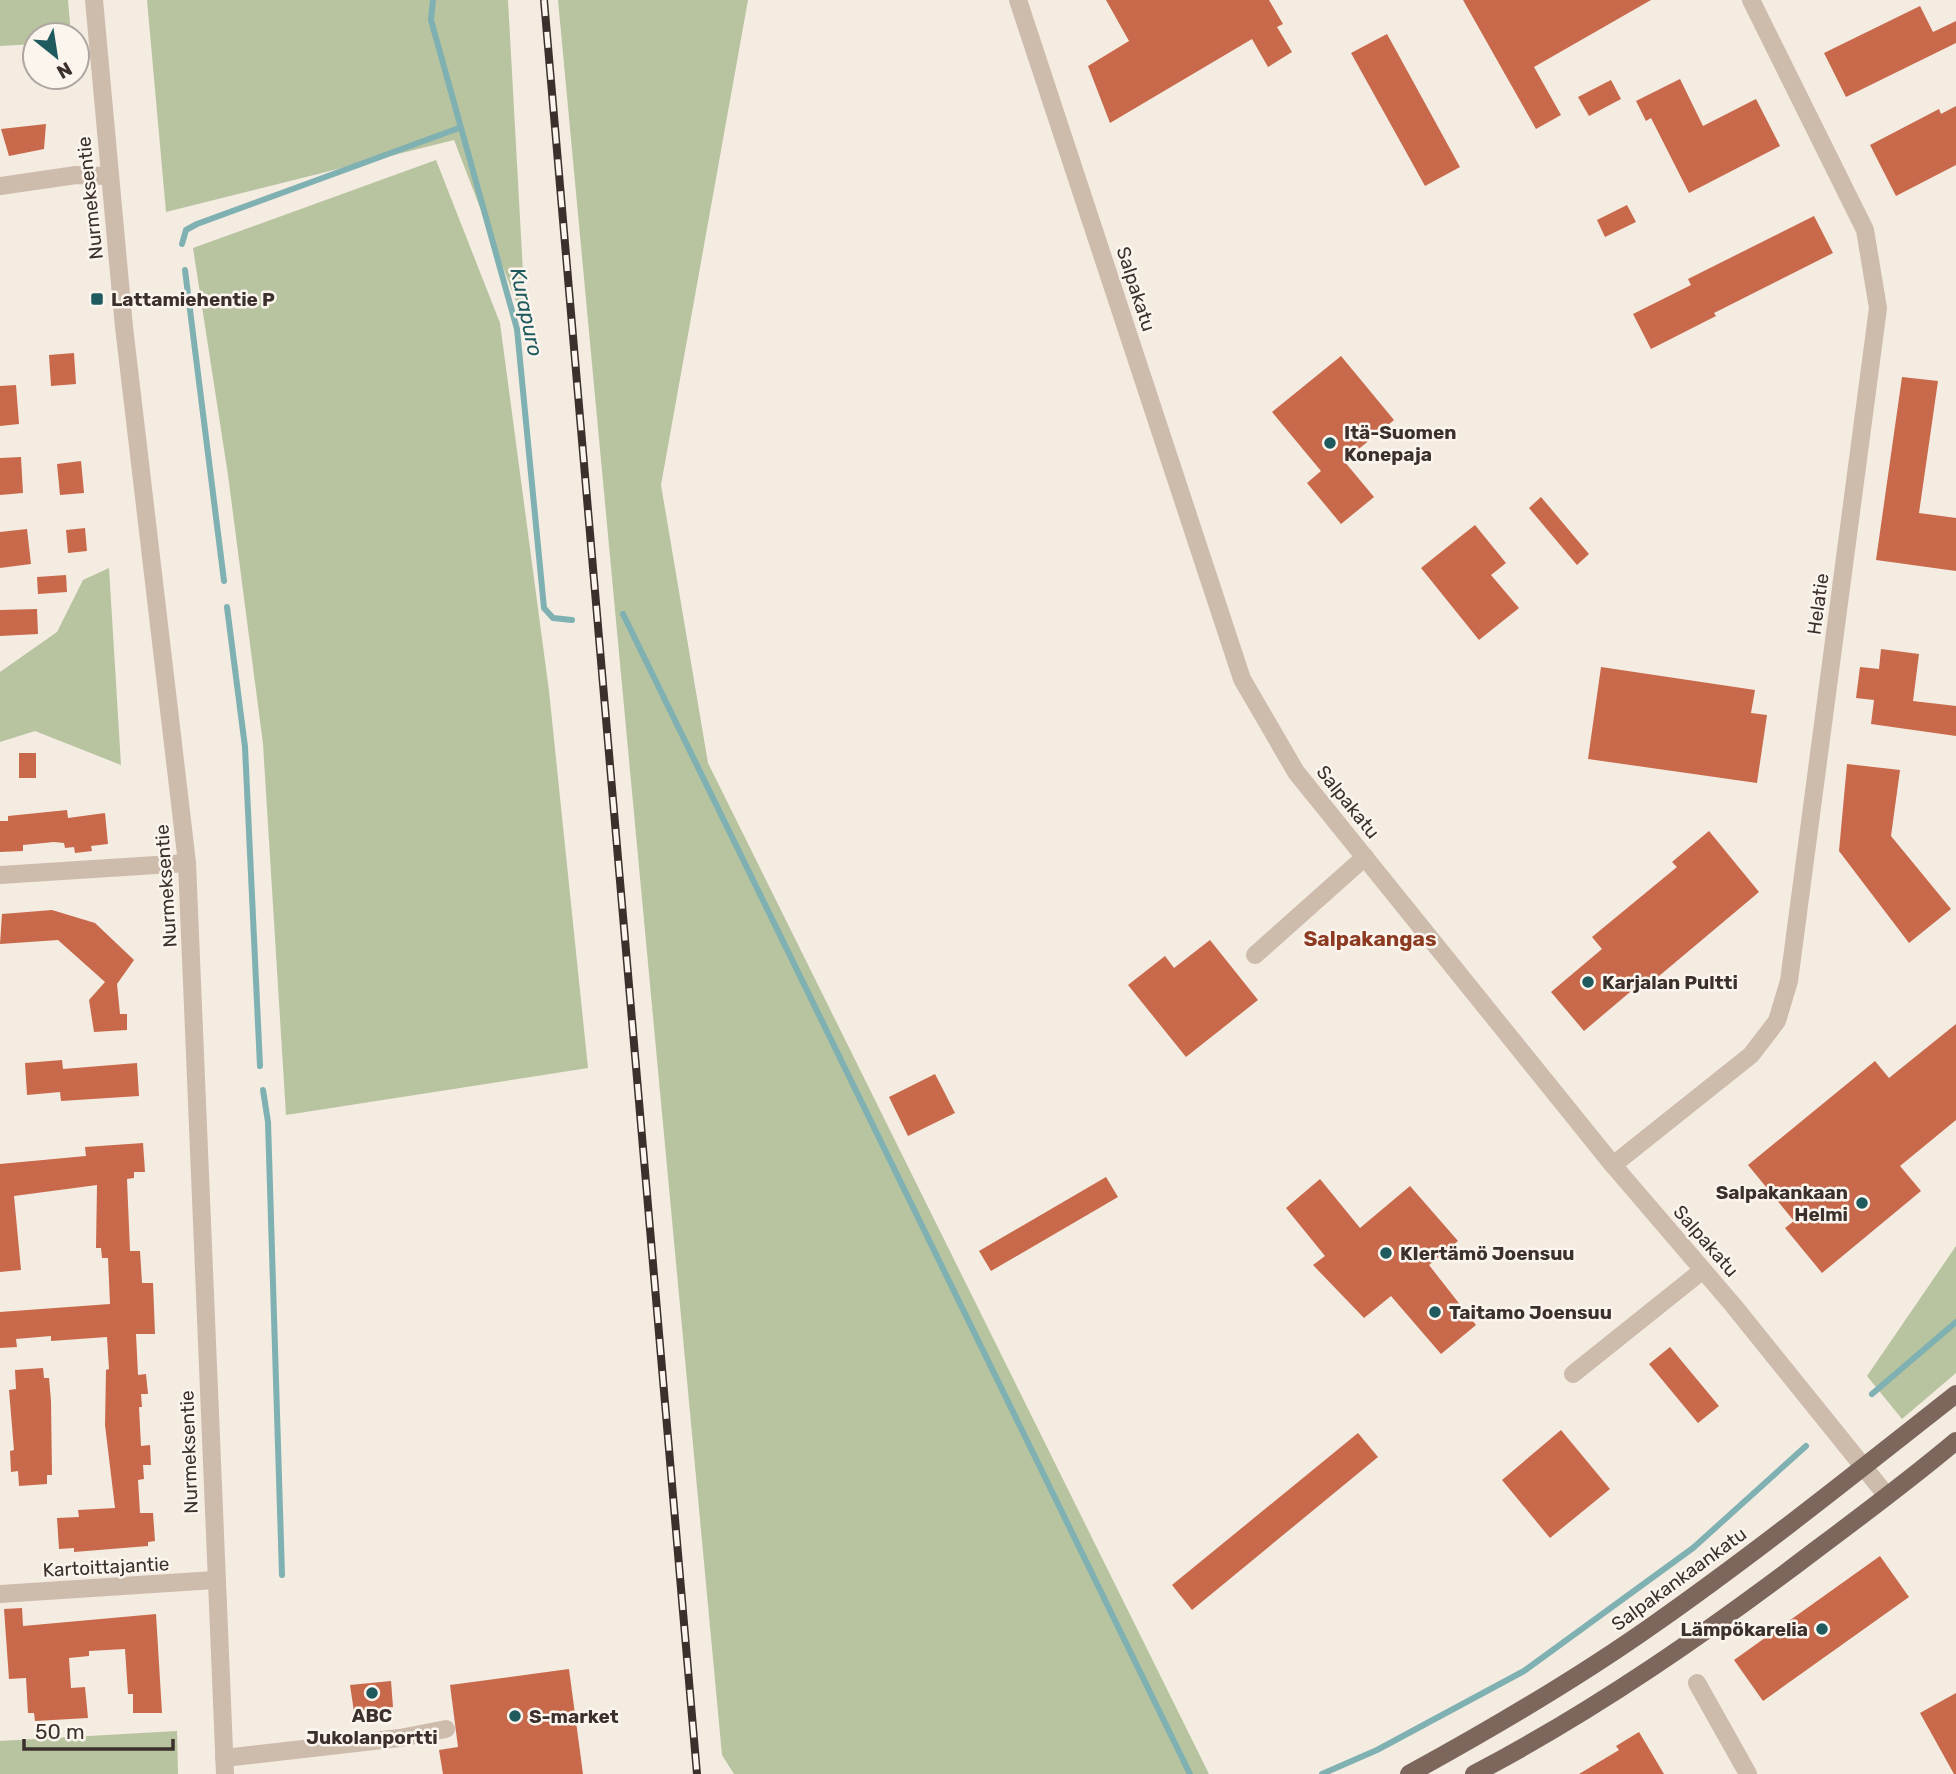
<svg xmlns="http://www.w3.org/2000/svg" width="1956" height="1774" viewBox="0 0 1956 1774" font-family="Rubik,sans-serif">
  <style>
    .green { fill: #b8c4a0 }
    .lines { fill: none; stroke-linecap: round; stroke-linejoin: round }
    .stream { stroke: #7fb0b2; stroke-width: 6 }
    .building { fill: #c8694b }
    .minor { stroke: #cdbbac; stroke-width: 18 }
    .major { stroke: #7d675c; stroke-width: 18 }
    .rail-casing { stroke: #3b302b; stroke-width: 8 }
    .rail { stroke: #fbf5ee; stroke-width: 5; stroke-dasharray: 16; stroke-linecap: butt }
    .poi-dot { fill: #1f5a5e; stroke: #fbf5ee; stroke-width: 2.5 }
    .labels { text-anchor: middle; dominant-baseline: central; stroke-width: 5; stroke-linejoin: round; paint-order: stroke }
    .street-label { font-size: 19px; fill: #3b302b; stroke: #fbf5ee }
    .poi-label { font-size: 19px; font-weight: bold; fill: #3b302b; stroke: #fbf5ee; text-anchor: start }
    .water-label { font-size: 21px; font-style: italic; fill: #1f5a5e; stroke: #fbf5ee }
    .neighbourhood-label { font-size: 21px; font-weight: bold; fill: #8c3b22; stroke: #fbf5ee }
  </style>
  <rect width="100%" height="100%" fill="#f4ebe1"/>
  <g class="green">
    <polygon points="0,0 68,0 71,35 35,35 35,44 0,46"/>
    <polygon points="147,0 508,0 526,327 454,140 166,212"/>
    <polygon points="558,0 748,0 661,485 708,763 1209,1774 734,1774 722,1755"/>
    <polygon points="436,160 500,323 549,691 588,1068 286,1115 263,744 228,475 193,248"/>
    <polygon points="109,568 121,765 35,731 0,742 0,672 57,632 83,580"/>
    <polygon points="1956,1246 1956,1373 1902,1419 1867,1376"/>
    <polygon points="177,1731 178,1774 0,1774 0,1741"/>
  </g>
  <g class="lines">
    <g class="stream">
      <polyline points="433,0 431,20 517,329 544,608 553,618 572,620"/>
      <polyline points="182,244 186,230 197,224 459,128"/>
      <polyline points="185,270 224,581"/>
      <polyline points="227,607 245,747 260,1066"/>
      <polyline points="623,614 1190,1774"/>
      <polyline points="263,1090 268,1122 282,1575"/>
      <polyline points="1872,1394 1956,1322"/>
      <polyline points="1322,1774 1377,1750 1524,1671 1693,1548 1806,1446"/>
    </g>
  </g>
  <g class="building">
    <polygon points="1106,0 1269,0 1283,24 1277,27 1292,52 1268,67 1252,39 1110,123 1088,66 1129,41"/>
    <polygon points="1463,0 1651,0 1534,67 1561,115 1536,129"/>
    <polygon points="1920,6 1933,32 1956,21 1956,43 1846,97 1824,53"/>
    <polygon points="1387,34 1460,167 1425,186 1351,53"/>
    <polygon points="1680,79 1703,126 1756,99 1780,146 1689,193 1651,118 1646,121 1636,101"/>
    <polygon points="1611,80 1621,99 1589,116 1578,97"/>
    <polygon points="1956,106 1956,165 1896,196 1870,145 1939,109 1941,114"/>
    <polygon points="46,124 44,149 9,156 1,129"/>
    <polygon points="1627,205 1636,222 1605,237 1597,220"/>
    <polygon points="1814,216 1833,253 1714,313 1716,316 1651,349 1633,314 1691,285 1688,279"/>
    <polygon points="74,353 76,384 51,386 49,355"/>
    <polygon points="1341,356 1394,420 1344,461 1374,497 1341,524 1307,483 1321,471 1272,412"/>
    <polygon points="1902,377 1938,381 1919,513 1956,518 1956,571 1876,560"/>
    <polygon points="16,385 19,424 0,426 0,386"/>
    <polygon points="21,457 23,493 0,495 0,458"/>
    <polygon points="81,461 84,493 60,495 57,464"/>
    <polygon points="1541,497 1589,554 1577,565 1529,508"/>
    <polygon points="1475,525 1506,563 1491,575 1519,608 1479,640 1421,568"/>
    <polygon points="85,528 87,551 68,553 66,530"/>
    <polygon points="27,529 31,564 0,568 0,532"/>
    <polygon points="66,575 67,592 38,594 37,577"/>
    <polygon points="37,609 38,634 0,636 0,610"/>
    <polygon points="1881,649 1919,654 1913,701 1956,706 1956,736 1871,724 1874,700 1856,698 1860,667 1879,669"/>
    <polygon points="1601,667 1755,690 1751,713 1767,715 1757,783 1588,759"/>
    <rect x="19" y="753" width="17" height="25"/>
    <polygon points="1847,764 1900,770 1891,836 1951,909 1909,943 1839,851"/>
    <polygon points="67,810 68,818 105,813 108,844 91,846 92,851 75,853 74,847 65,848 64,843 54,842 23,845 23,851 0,852 0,821 8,821 8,816"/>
    <polygon points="1709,831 1759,892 1640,992 1636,987 1584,1031 1551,992 1602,949 1592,937 1677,867 1672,862"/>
    <polygon points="52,910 95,923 134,960 117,984 120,1014 127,1014 127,1030 94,1032 89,1000 105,982 58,940 0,944 2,914"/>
    <polygon points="1210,940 1258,1000 1186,1057 1128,985 1165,956 1174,968"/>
    <polygon points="1956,1024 1956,1120 1900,1166 1921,1191 1822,1273 1785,1228 1794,1221 1748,1165 1875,1061 1889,1078"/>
    <polygon points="62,1060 63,1069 137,1063 139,1096 61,1101 60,1092 27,1095 25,1063"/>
    <polygon points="935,1074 955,1113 908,1136 889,1097"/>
    <polygon points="143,1143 145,1172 134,1172 134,1178 127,1179 130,1251 140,1251 142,1283 153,1283 155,1334 136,1334 138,1375 146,1374 148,1394 141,1394 142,1407 139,1407 141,1446 150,1445 151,1465 143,1465 144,1479 138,1480 140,1513 153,1513 155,1541 148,1542 148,1546 74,1552 74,1548 59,1549 57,1518 79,1517 78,1510 115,1508 105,1425 106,1370 109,1369 107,1337 51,1341 51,1336 16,1339 17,1347 0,1348 0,1312 110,1304 108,1258 102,1258 101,1248 96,1248 97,1185 14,1196 21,1270 0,1272 0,1164 86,1156 85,1147"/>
    <polygon points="1106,1177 1118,1197 991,1271 979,1251"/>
    <polygon points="1320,1179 1360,1228 1410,1186 1458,1241 1429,1265 1476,1325 1441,1354 1391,1296 1364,1318 1313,1265 1325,1256 1286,1208"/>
    <polygon points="1670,1347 1719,1406 1698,1423 1649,1364"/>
    <polygon points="43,1368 44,1378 49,1378 51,1401 52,1475 47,1475 47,1484 19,1486 18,1471 11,1472 10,1451 14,1450 9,1390 16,1389 15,1370"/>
    <polygon points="1561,1430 1610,1489 1550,1538 1502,1480"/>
    <polygon points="1358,1433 1378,1457 1192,1610 1172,1585"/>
    <polygon points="1880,1556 1909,1597 1763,1701 1734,1660"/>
    <polygon points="22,1608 23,1626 156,1614 162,1713 133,1713 133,1694 128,1694 125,1649 89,1651 89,1656 69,1658 71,1688 85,1687 88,1718 35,1721 34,1713 28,1713 26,1678 9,1679 4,1609"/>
    <polygon points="569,1669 583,1774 443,1774 439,1750 458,1747 450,1685"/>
    <polygon points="391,1681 393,1707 354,1712 350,1685"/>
    <polygon points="1956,1693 1956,1774 1954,1774 1920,1713"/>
    <polygon points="1639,1732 1664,1774 1579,1774 1619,1750 1616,1746"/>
  </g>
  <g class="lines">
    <g class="minor">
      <polyline points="94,0 124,327 187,863 225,1774"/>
      <polyline points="1018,0 1242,679 1296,772 1613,1165 1733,1305 1887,1496"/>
      <polyline points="0,186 76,175 108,176"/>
      <polyline points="0,875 187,863"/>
      <polyline points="1255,955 1365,857"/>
      <polyline points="1613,1165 1751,1055 1777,1021 1789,981 1878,308 1865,230 1751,0"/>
      <polyline points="1573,1374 1703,1270"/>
      <polyline points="0,1594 215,1580"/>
      <polyline points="1697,1683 1748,1774"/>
      <polyline points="224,1758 400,1738 446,1729"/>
    </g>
    <g class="major">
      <path d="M1409 1774C1493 1728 1575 1680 1653 1625 1757 1552 1857 1472 1956 1394"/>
      <path d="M1474 1774C1596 1710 1708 1632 1817 1549 1864 1514 1911 1479 1956 1441"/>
    </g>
    <g class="rail-casing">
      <polyline id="rail" points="544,0 697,1774"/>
    </g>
    <use href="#rail" class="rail"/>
  </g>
  <g class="poi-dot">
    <rect x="90" y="292" width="14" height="14" rx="3.5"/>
    <circle cx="1330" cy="443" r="7"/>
    <circle cx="1588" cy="982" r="7"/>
    <circle cx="1862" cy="1203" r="7"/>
    <circle cx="1386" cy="1253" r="7"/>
    <circle cx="1435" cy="1312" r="7"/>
    <circle cx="1822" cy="1629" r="7"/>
    <circle cx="372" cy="1693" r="7"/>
    <circle cx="515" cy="1716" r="7"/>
  </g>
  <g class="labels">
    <g class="street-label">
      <text transform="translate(90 198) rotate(-96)">Nurmeksentie</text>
      <text transform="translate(1136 289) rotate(72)">Salpakatu</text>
      <text transform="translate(1818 604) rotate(-82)">Helatie</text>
      <text transform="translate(1348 802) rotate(51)">Salpakatu</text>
      <text transform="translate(166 886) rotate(-94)">Nurmeksentie</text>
      <text transform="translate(1706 1241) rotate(49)">Salpakatu</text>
      <text transform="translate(189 1452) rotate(-92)">Nurmeksentie</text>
      <text transform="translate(106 1567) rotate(-3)">Kartoittajantie</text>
      <text transform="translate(1679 1579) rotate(-36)">Salpakankaankatu</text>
    </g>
    <g class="poi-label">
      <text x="111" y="299">Lattamiehentie P</text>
      <text x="1344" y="432">Itä-Suomen<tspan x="1344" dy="22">Konepaja</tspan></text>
      <text x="1602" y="982">Karjalan Pultti</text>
      <text x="1848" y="1192" text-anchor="end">Salpakankaan<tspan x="1848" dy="22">Helmi</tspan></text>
      <text x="1400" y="1253">KIertämö Joensuu</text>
      <text x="1449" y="1312">Taitamo Joensuu</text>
      <text x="1808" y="1629" text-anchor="end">Lämpökarelia</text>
      <text x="372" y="1715" text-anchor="middle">ABC<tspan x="372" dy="22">Jukolanportti</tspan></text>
      <text x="529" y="1716">S-market</text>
    </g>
    <g class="water-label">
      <text transform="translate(527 312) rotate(78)">Kurapuro</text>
    </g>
    <g class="neighbourhood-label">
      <text x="1370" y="938">Salpakangas</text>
    </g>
  </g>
  <g transform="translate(56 56) rotate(150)"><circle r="33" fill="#fbf5ee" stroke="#aea6a0" stroke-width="2"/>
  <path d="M0-5L12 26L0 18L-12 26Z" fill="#1f5a5e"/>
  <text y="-10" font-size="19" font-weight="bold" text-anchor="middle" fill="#3b302b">N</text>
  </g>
  <path d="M24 1739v10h149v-10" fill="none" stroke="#3b302b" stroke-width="3.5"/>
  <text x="35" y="1739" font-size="21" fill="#3b302b" stroke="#fbf5ee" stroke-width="5" paint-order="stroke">50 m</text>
</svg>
